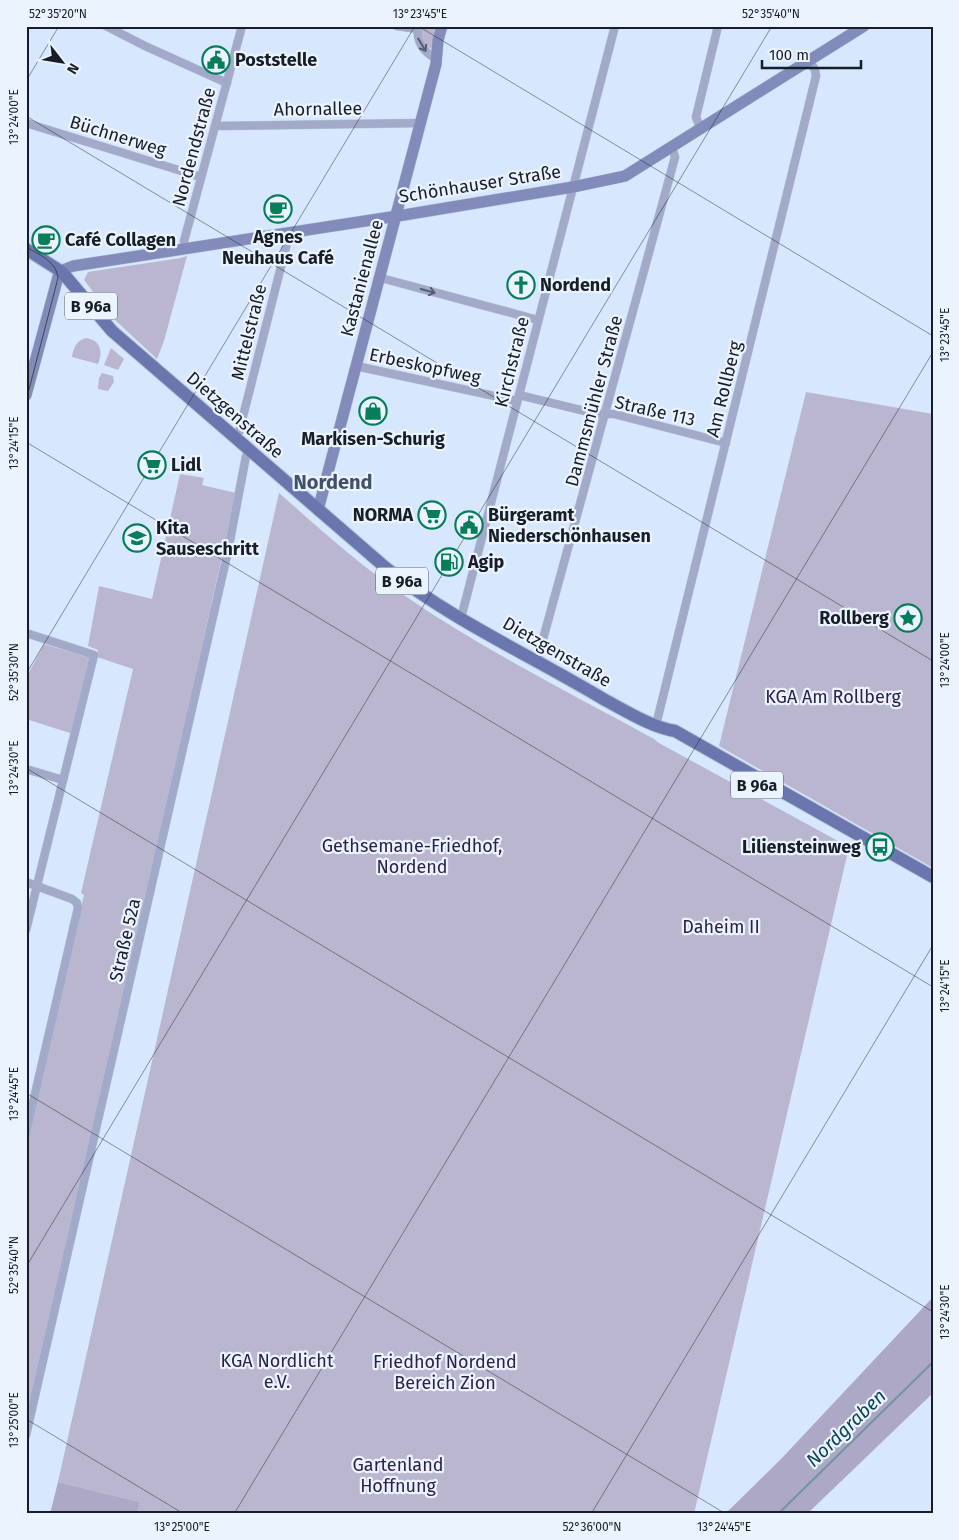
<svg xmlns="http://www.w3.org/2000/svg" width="959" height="1540" viewBox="0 0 959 1540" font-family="'Fira Sans',sans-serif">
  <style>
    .green { fill: #bab6d0 }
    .forest { fill: #ada8c6 }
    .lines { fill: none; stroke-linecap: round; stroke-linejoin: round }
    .stream { stroke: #7196a1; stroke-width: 2 }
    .street-casing { stroke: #b4c3d7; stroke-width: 9 }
    .secondary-casing { stroke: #b4c3d7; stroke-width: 12 }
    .primary-casing { stroke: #b4c3d7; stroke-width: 14 }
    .street { stroke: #a2a9c9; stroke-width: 8 }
    .secondary { stroke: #828bba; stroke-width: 11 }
    .primary { stroke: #6b76ae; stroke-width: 12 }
    .tram { stroke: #3d4652; stroke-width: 1 }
    .oneway { stroke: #565d70 }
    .ticks { fill: none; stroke: #171e28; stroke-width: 1; stroke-opacity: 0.45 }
    .labels { text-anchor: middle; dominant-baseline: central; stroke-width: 4.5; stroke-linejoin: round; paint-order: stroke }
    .shield { fill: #ebf3ff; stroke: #575e68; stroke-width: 1 }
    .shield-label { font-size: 16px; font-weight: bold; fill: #171e28 }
    .poi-label { font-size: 18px; font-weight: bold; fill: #171e28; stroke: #ebf3ff; text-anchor: start }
    .street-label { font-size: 18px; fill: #171e28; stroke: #ebf3ff }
    .park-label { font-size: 18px; fill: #2c214a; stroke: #ebf3ff }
    .water-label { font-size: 19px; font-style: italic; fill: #0e4453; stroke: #ebf3ff }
    .quarter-label { font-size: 20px; font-weight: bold; fill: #405169; stroke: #ebf3ff }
    .neatline { fill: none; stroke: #171e28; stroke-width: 2 }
    .ticks-label { font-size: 12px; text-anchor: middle; fill: #171e28 }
  </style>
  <rect width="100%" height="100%" fill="#d6e7fe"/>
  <g class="green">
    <path d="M422 26H437L432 49C422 46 421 35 422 26Z"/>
    <polygon points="187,256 164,341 157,359 114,319 84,280 88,272 181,258"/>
    <path d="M86 338C101 340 103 352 98 364L72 357C73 348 77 340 86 338Z"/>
    <polygon points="111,348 124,359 118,370 104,365"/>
    <polygon points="102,373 113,376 114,382 108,391 98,389 99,378"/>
    <polygon points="806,392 933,414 933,868 719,746"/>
    <polygon points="180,474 204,478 202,485 236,493 26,1435 26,1148 84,895 81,893 133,669 97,657 98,650 88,646 99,586 152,599"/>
    <path d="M279 493C321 530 362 567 408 598 486 651 572 694 654 739L659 743 849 847 694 1514H137L140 1502 58 1482Z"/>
    <polygon points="44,644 90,658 73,734 26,719 26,678"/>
  </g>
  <g class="forest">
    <polygon points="933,1297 933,1393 807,1514 725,1514 781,1459"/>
    <polygon points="58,1482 140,1502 137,1514 50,1514"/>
  </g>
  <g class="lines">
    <polyline class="stream" points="778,1514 933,1362"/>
    <g class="street-casing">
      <g id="street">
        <polyline points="106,26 145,46 227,83"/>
        <polyline points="397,26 418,29"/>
        <path d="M418 26C416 42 423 52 437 59"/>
        <polyline points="26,123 201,177"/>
        <polyline points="215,126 421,123"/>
        <polyline points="701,130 696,117 718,26"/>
        <polyline points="185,247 184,241 242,26"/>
        <polyline points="381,278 538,320"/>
        <polyline points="356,366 517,401"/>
        <polyline points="519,395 597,414 614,414 726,443"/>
        <polyline points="235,437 239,432 288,239 288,232"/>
        <polyline points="461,618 615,26"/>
        <polyline points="26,633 94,655 26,930"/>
        <polyline points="537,661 668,183 675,157 672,148"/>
        <polyline points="656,725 816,76 815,70 809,60"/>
        <polyline points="26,769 63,780"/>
        <polyline points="26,882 72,899 77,903 78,908 26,1133"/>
        <polyline points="26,1435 228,551 246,456 250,451"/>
      </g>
    </g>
    <g class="secondary-casing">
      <g id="secondary">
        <polyline points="26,395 58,277 63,270 73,266 404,215 573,187 625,176 864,26"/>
        <polyline points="318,510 436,64 438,40 442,26"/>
      </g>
    </g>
    <g class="primary-casing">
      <path id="primary" d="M26 249 62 272 112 331 386 568C453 621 532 656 605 700 626 711 651 727 675 731L933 877"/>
    </g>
    <use href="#street" class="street"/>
    <use href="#secondary" class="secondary"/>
    <use href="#primary" class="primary"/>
    <path class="tram" d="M26 247C40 255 56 261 58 278L26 401"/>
  </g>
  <defs><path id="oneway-shaft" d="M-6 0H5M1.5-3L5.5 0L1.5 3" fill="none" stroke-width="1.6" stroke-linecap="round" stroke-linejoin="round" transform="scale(1.25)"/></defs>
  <g class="oneway">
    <use href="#oneway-shaft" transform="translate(422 45) rotate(59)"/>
    <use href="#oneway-shaft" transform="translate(428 291) rotate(15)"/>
  </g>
  <path class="ticks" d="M418 26 933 336M26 81 59 26M26 116 933 661M26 442 933 987M26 674 415 26M26 768 933 1312M26 1093 726 1514M26 1267 772 26M26 1419 184 1514M234 1514 933 352M591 1514 933 945"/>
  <defs>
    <g id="civic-ring" transform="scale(1.4375)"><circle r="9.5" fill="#ebf3ff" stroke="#087d5a" stroke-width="1.5"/><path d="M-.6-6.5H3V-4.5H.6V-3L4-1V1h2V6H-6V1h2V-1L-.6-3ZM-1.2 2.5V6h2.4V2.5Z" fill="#087d5a"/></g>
    <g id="cafe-ring" transform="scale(1.4375)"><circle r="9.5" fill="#ebf3ff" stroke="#087d5a" stroke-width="1.5"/><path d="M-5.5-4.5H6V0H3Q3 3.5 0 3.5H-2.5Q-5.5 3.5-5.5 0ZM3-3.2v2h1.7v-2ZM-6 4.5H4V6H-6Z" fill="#087d5a"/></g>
    <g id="church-ring" transform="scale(1.4375)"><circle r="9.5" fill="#ebf3ff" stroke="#087d5a" stroke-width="1.5"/><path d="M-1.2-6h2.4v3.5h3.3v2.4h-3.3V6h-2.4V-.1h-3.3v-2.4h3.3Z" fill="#087d5a"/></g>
    <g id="shop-ring" transform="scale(1.4375)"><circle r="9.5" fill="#ebf3ff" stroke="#087d5a" stroke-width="1.5"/><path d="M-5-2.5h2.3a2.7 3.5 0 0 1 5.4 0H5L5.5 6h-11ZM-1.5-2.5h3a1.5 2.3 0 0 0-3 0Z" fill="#087d5a"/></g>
    <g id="supermarket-ring" transform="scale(1.4375)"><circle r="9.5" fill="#ebf3ff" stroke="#087d5a" stroke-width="1.5"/><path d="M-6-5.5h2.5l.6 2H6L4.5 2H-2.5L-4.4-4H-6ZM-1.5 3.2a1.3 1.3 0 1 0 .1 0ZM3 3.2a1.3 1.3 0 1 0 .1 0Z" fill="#087d5a"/></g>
    <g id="school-ring" transform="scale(1.4375)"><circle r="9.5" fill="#ebf3ff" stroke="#087d5a" stroke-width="1.5"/><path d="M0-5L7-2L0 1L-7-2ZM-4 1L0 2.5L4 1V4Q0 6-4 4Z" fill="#087d5a"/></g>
    <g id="fuel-ring" transform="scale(1.4375)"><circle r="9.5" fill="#ebf3ff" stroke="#087d5a" stroke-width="1.5"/><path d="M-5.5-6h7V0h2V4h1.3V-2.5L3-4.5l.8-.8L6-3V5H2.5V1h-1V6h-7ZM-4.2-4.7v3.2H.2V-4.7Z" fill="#087d5a"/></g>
    <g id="sight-ring" transform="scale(1.4375)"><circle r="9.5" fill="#ebf3ff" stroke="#087d5a" stroke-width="1.5"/><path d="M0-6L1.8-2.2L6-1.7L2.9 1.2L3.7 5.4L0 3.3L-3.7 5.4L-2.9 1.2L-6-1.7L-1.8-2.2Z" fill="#087d5a"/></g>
    <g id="bus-ring" transform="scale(1.4375)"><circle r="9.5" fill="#ebf3ff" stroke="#087d5a" stroke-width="1.5"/><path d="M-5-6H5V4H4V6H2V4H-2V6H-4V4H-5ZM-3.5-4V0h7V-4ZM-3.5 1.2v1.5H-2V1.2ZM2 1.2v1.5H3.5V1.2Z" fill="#087d5a"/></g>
  </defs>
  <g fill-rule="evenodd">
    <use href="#civic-ring" x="216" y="60"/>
    <use href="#cafe-ring" x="278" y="209"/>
    <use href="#cafe-ring" x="46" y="240"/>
    <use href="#church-ring" x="521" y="285"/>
    <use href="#shop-ring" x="373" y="411"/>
    <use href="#supermarket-ring" x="152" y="465"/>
    <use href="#supermarket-ring" x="432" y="515"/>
    <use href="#civic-ring" x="469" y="525"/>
    <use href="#school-ring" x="137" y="538"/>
    <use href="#fuel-ring" x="449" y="562"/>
    <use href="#sight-ring" x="908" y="618"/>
    <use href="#bus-ring" x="880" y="847"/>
  </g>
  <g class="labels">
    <g class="shield">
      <rect x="65" y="292.5" width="52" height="27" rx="4"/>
      <rect x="376" y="567.5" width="52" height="27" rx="4"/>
      <rect x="731" y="771.5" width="52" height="27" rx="4"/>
    </g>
    <g class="shield-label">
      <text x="91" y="306">B 96a</text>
      <text x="402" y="581">B 96a</text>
      <text x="757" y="785">B 96a</text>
    </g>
    <g class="poi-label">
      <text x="235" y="60">Poststelle</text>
      <text x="278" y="237" text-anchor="middle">Agnes<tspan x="278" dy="21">Neuhaus Café</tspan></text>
      <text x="65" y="240">Café Collagen</text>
      <text x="540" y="285">Nordend</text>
      <text x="373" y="439" text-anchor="middle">Markisen-Schurig</text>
      <text x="171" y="465">Lidl</text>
      <text x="413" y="515" text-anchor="end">NORMA</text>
      <text x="488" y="515">Bürgeramt<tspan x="488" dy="21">Niederschönhausen</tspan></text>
      <text x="156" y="528">Kita<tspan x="156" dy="21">Sauseschritt</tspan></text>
      <text x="468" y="562">Agip</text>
      <text x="889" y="618" text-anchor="end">Rollberg</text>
      <text x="861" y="847" text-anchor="end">Liliensteinweg</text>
    </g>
    <g class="street-label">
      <text transform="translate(318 109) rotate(-1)">Ahornallee</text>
      <text transform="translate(118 136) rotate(17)">Büchnerweg</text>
      <text transform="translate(194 147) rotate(-75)">Nordendstraße</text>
      <text transform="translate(480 184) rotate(-9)">Schönhauser Straße</text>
      <text transform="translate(362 278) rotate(-75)">Kastanienallee</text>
      <text transform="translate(249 332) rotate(-76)">Mittelstraße</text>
      <text transform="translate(512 362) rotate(-76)">Kirchstraße</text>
      <text transform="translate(425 366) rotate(12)">Erbeskopfweg</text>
      <text transform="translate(724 389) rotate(-76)">Am Rollberg</text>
      <text transform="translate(594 401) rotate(-75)">Dammsmühler Straße</text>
      <text transform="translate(655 411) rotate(13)">Straße 113</text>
      <text transform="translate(235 415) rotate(41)">Dietzgenstraße</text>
      <text transform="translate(557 652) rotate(30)">Dietzgenstraße</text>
      <text transform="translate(125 940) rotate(-77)">Straße 52a</text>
    </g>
    <g class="park-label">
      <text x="833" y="697">KGA Am Rollberg</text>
      <text x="412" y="846">Gethsemane-Friedhof,<tspan x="412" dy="21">Nordend</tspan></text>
      <text x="721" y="927">Daheim II</text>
      <text x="277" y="1361">KGA Nordlicht<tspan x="277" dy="21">e.V.</tspan></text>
      <text x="445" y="1362">Friedhof Nordend<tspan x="445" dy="21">Bereich Zion</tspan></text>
      <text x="398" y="1465">Gartenland<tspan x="398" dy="21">Hoffnung</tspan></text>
    </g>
    <g class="water-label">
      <text transform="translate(846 1428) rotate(-44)">Nordgraben</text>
    </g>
    <g class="quarter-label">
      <text x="333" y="482">Nordend</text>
    </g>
  </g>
  <rect width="959" height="1540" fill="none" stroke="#ebf3ff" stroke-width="55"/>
  <g transform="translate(62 62) rotate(121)" stroke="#ebf3ff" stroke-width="4" paint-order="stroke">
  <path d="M0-4L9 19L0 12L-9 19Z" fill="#171e28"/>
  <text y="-8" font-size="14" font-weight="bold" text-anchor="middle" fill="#171e28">N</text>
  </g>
  <path d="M762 60v8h99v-8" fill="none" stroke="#171e28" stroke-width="2.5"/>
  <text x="769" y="60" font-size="15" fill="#171e28" stroke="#ebf3ff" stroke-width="4" paint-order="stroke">100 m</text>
  <rect x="28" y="28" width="904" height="1484" class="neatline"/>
  <g class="ticks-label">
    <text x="58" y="18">52°35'20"N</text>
    <text x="420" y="18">13°23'45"E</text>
    <text x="771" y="18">52°35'40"N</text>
    <text transform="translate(14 117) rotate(-90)" y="4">13°24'00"E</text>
    <text transform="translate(945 335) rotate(-90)" y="4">13°23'45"E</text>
    <text transform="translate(14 443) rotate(-90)" y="4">13°24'15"E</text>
    <text transform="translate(945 660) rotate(-90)" y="4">13°24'00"E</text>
    <text transform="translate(14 672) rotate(-90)" y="4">52°35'30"N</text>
    <text transform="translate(14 768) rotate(-90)" y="4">13°24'30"E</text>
    <text transform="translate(945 986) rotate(-90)" y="4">13°24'15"E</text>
    <text transform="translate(14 1094) rotate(-90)" y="4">13°24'45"E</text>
    <text transform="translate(14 1265) rotate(-90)" y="4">52°35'40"N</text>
    <text transform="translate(945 1312) rotate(-90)" y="4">13°24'30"E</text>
    <text transform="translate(14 1420) rotate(-90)" y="4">13°25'00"E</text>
    <text x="182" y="1531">13°25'00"E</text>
    <text x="592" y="1531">52°36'00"N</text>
    <text x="724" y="1531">13°24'45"E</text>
  </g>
</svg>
